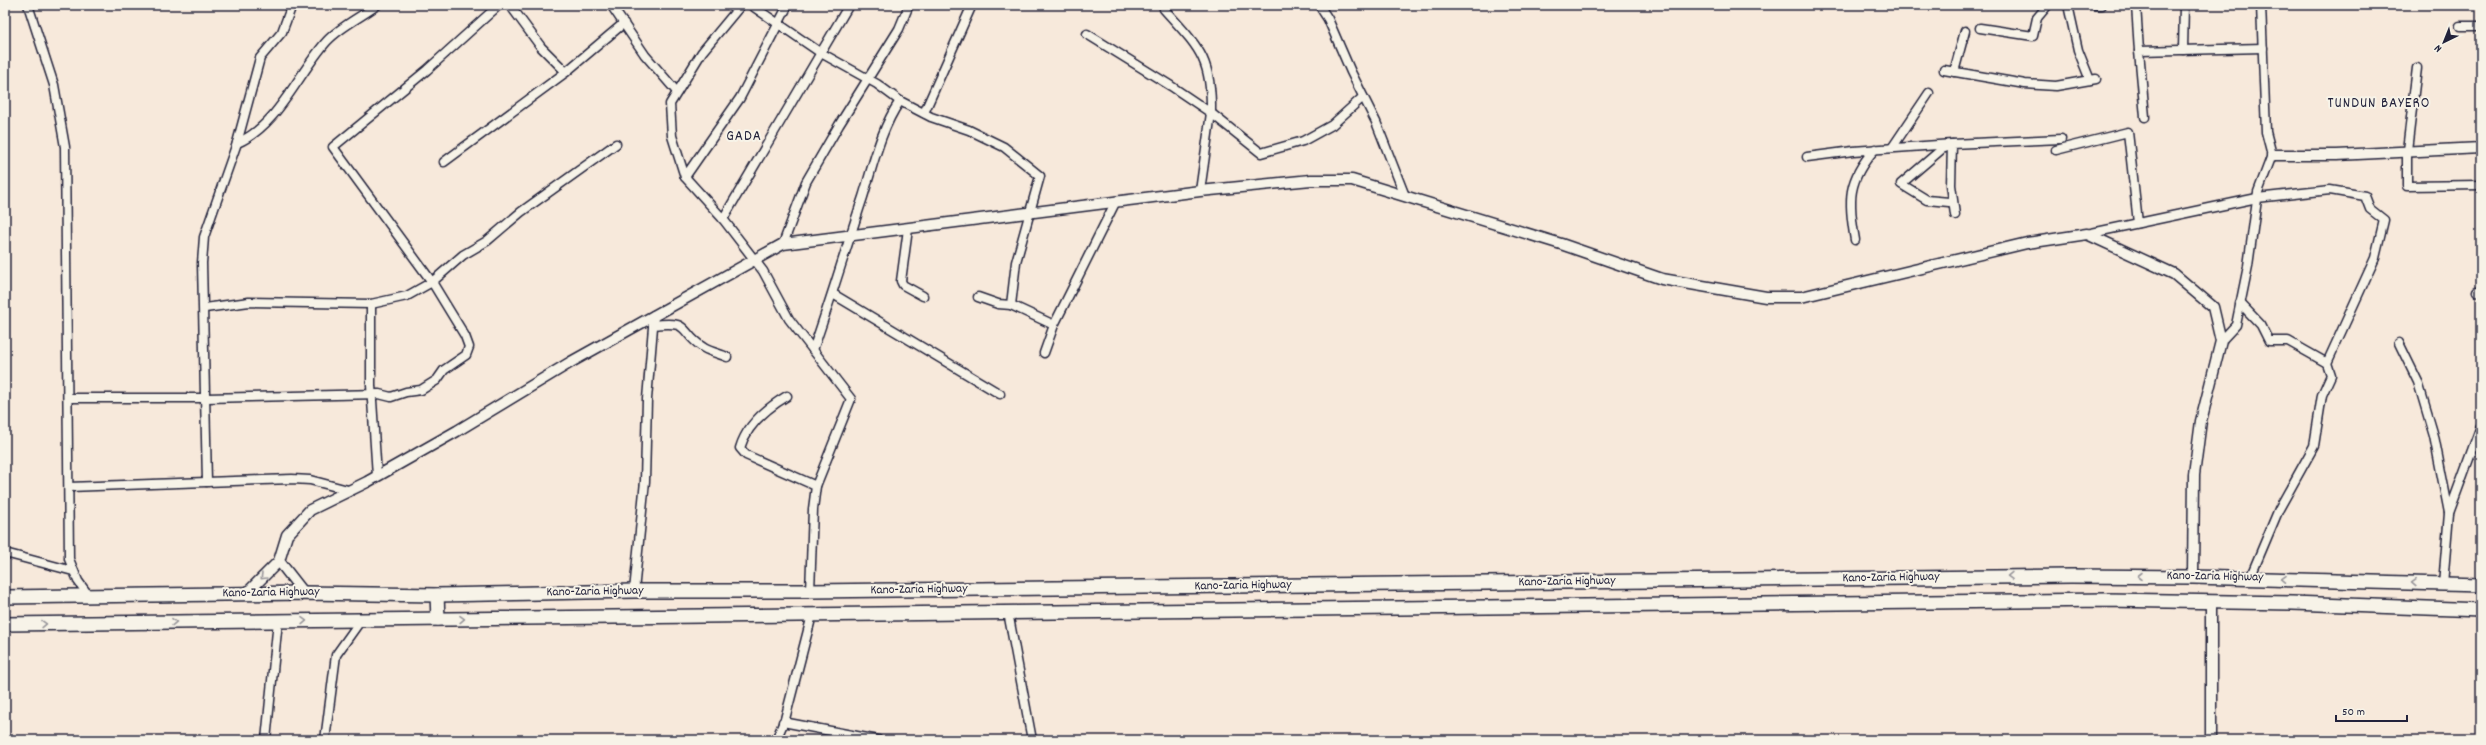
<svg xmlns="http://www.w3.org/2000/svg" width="2486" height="745" viewBox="0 0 2486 745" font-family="Dekko,sans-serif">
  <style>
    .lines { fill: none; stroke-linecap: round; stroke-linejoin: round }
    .minor-casing { stroke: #22223b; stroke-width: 11 }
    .tertiary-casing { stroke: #22223b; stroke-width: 13 }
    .trunk-casing { stroke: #22223b; stroke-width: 16 }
    .minor { stroke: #f7f3e8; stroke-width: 8 }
    .tertiary { stroke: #f7f3e8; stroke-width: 10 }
    .trunk { stroke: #f7f3e8; stroke-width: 13 }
    .oneway { stroke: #97959a }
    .labels { text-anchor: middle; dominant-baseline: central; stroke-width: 4; stroke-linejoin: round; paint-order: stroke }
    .street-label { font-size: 13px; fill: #22223b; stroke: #f7f3e8 }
    .quarter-label { font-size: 15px; letter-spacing: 1px; fill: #22223b; stroke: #f7f3e8 }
  </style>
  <rect width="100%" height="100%" fill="#f7e9db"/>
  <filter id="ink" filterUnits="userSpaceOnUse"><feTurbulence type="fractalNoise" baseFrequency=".025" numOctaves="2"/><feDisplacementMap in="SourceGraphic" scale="8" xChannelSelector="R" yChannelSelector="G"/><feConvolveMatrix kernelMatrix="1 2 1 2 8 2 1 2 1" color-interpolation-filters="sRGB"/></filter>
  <g filter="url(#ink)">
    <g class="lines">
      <g class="minor-casing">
        <g id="minor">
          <polyline points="28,5 54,85 65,147 69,559 78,581 89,596"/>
          <polyline points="510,5 541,47 566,72"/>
          <polyline points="611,5 645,55 677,92"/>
          <polyline points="741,5 702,52 670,104 672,136 685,177 723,219 763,271 789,319 851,399 816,486 813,509 810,591"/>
          <polyline points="751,5 821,53 877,84 900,101 931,117 969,130 1004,147 1040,176 1016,262 1011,305 1054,325"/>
          <polyline points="1319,5 1328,19 1351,72 1376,122 1405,196"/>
          <polyline points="2068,5 2078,50 2090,80"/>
          <polyline points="2095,5 2102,5"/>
          <polyline points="2136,5 2139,51"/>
          <polyline points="2460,26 2481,26"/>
          <polyline points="1980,28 2033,36 2037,18 2048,5"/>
          <path d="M1087 34 1171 86 1211 113C1212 58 1199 48 1164 9"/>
          <polyline points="2183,50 2184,5"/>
          <polyline points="2417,68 2407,150 2407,186 2481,185"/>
          <polyline points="1944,70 2025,84 2056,86 2096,79"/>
          <polyline points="1954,72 1965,31"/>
          <polyline points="924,113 972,5"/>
          <polyline points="2145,117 2139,51 2263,48"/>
          <path d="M237 143C278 126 298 73 327 41 341 26 361 17 377 5"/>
          <polyline points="1892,148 1929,93"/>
          <polyline points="2056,150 2128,132 2138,223"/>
          <polyline points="1807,157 1853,151 1952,144"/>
          <polyline points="444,162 566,72 624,23"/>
          <polyline points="685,177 740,98 788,5"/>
          <polyline points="1200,191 1211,113 1261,153 1303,141 1332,125 1363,97"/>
          <polyline points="1949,202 1927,200 1901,184 1942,149 1950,146"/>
          <polyline points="1955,215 1951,185 1952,144 2061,139"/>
          <polyline points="723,219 849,5"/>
          <polyline points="908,229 901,281 903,285 923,296"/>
          <polyline points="2087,234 2257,198 2330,190 2365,196 2370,209 2384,220 2375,258 2327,363"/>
          <path d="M1855 240C1848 201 1847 180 1875 149"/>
          <polyline points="783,244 806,182 839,125 899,29 909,5"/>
          <polyline points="2477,291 2481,293"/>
          <polyline points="833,294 1000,394"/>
          <polyline points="978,297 998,304 1011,305"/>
          <polyline points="2240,303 2261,325 2269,341 2288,341 2327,363 2331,375 2322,395 2314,446 2279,509 2250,578"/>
          <polyline points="371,304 371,385 377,476"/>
          <polyline points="205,308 249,302 371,304 407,296 432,282 463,255 487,241 521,212 616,144"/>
          <path d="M653 325C693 320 678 332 704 348 711 352 720 354 727 357"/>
          <polyline points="2221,341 2236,325 2248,266 2258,192 2272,155 2266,132 2261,5"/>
          <polyline points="2399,343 2418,382 2434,436 2449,513"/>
          <path d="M813 350C831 299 846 248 863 197 873 165 881 128 900 101"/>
          <polyline points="1044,353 1054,325 1116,201"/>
          <path d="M787 396C767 408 747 424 740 448L746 455 816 486"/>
          <polyline points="68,398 206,398 379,394 391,397 406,392 421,390 437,380 444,370 466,355 469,347 465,336 432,282 333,147 427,70 499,5"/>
          <polyline points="207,482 202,263 204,237 237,143 260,58 282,32 292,5"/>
          <polyline points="69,487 292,479 310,480 348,490"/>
          <polyline points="5,553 73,571"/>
          <polyline points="2443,584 2449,513 2481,426"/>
          <polyline points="634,591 645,481 647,399 654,315"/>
          <polyline points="1008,612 1032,740"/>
          <polyline points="783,722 878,740"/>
          <polyline points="266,740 278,621"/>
          <polyline points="325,740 336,655 361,620"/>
          <polyline points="776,740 785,719 812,615"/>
        </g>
      </g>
      <g class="tertiary-casing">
        <g id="tertiary">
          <polyline points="2272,155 2337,155 2481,148"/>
          <polyline points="279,561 304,593"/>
          <polyline points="247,593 279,561 287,535 310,510 367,482 457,431 571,362 783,244 1200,191 1311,180 1352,180 1561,244 1662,279 1766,297 1801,297 2027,243 2087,234 2174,274 2213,307 2221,341 2201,421 2194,475 2193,577"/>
          <polyline points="2211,740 2211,602"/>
        </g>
      </g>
      <g class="trunk-casing">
        <g id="trunk">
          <polyline points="437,595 438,619"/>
          <polyline points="5,597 304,593 437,595 634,591 810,591 2071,576 2193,577 2481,585"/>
          <polyline points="5,624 2106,600 2292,603 2481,610"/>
        </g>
      </g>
      <use href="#minor" class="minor"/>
      <use href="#tertiary" class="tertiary"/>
      <use href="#trunk" class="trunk"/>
    </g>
    <defs><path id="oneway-chevron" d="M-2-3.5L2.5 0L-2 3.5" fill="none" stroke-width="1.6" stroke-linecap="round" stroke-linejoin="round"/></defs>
    <g class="oneway">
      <use href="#oneway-chevron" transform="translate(2010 576) rotate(179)"/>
      <use href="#oneway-chevron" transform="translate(2140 576) rotate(-180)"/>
      <use href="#oneway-chevron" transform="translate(263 577) rotate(135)"/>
      <use href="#oneway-chevron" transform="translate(2284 579) rotate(-179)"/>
      <use href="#oneway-chevron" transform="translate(2414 583) rotate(-178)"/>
      <use href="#oneway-chevron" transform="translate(462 619) rotate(-1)"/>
      <use href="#oneway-chevron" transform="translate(304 621) rotate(-1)"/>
      <use href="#oneway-chevron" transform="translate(174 622) rotate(-1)"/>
      <use href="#oneway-chevron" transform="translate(44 624) rotate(-1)"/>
    </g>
  </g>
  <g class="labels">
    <g class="street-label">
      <text transform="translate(2215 577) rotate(1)">Kano-Zaria Highway</text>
      <text transform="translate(1891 578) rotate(-1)">Kano-Zaria Highway</text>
      <text transform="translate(1567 582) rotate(-1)">Kano-Zaria Highway</text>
      <text transform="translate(1243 586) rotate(-1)">Kano-Zaria Highway</text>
      <text transform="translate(919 590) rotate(-1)">Kano-Zaria Highway</text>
      <text transform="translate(595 592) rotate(-1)">Kano-Zaria Highway</text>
      <text transform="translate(271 593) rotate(-1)">Kano-Zaria Highway</text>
    </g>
    <g class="quarter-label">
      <text x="2379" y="104">TUNDUN BAYERO</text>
      <text x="744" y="137">GADA</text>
    </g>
  </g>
  <rect width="2486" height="745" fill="none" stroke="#f7f3e8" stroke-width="20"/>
  <rect x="10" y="10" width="2466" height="725" fill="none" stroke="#22223b" stroke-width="1.5" filter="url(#ink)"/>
  <g transform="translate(2444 42) rotate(223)" stroke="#f7f3e8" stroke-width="3" paint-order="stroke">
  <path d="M0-3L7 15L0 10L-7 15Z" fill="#22223b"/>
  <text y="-6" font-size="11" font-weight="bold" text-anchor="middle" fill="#22223b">N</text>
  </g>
  <path d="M2336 715v6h71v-6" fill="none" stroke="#22223b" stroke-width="2"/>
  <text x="2342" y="715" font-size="12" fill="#22223b" stroke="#f7f3e8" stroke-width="3" paint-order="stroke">50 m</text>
</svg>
